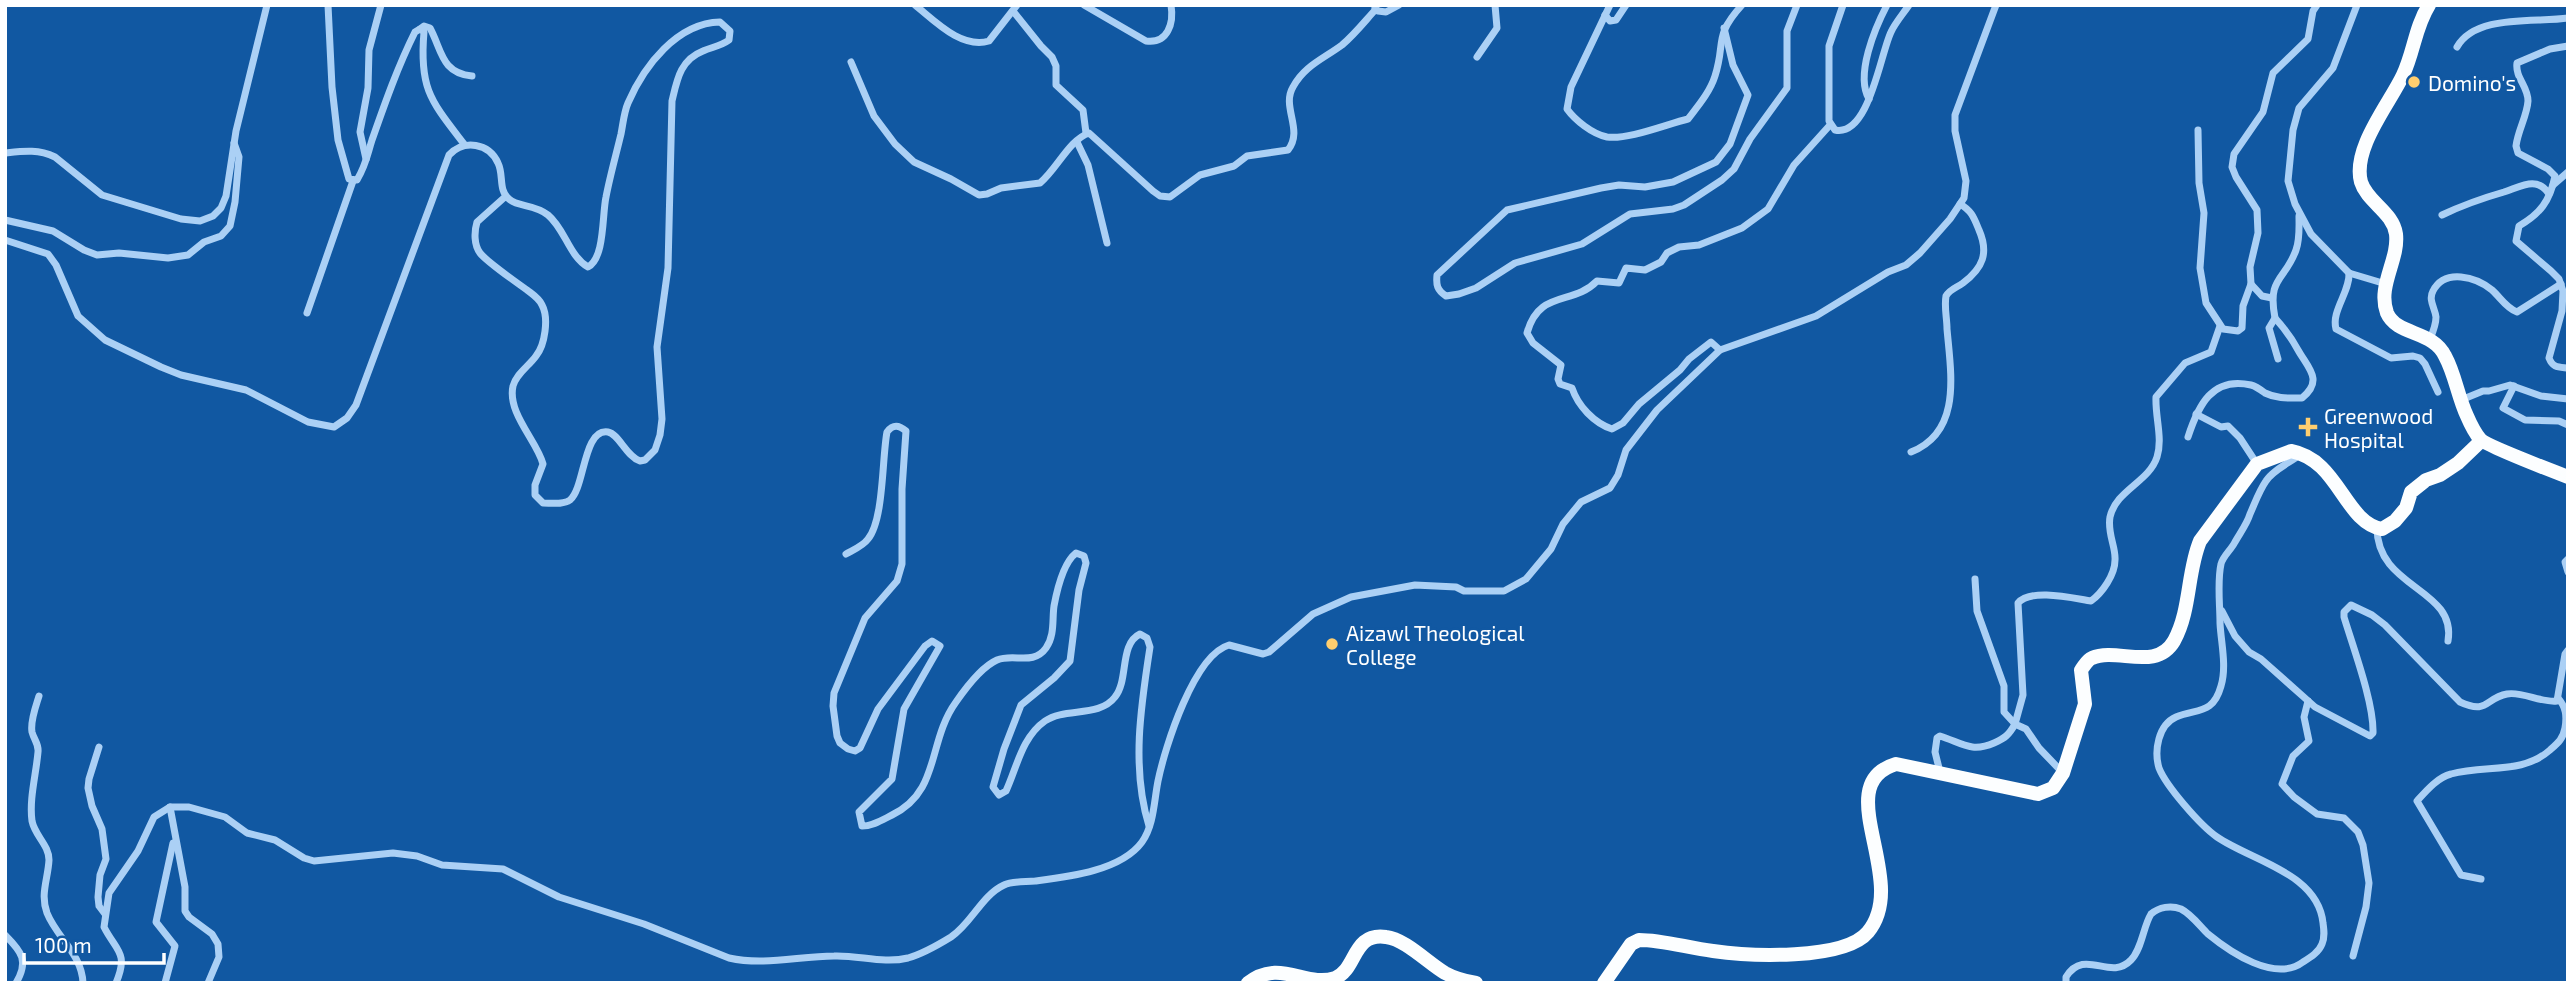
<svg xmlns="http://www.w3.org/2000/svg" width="2573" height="988" viewBox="0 0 2573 988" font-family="'Exo 2',sans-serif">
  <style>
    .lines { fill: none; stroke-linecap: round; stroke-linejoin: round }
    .minor { stroke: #abd0f5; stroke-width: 7 }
    .trunk { stroke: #fcfeff; stroke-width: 14 }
    .poi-dot { fill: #ffce6f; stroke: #1158a2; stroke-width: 2.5 }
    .labels { text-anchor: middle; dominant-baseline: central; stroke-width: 5; stroke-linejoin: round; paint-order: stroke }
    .poi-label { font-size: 21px; fill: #fff; stroke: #1158a2; text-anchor: start }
  </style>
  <rect width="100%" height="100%" fill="#1158a2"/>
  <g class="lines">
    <g class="minor">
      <path d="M328 5 332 87 338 140 349 179 357 180C366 165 367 156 372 140 385 103 398 66 415 32L420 29 424 32C419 89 431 101 464 144"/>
      <path d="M915 5C935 21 961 49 989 41L1017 5"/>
      <path d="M1084 5 1146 41C1168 44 1174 23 1171 5"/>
      <path d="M1610 5 1571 87 1567 109C1575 120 1592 134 1607 137 1628 140 1667 124 1688 119 1698 106 1710 92 1715 76 1726 42 1713 37 1742 5"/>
      <path d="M1843 5 1829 46V121L1835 130C1869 137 1880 55 1891 32 1895 23 1903 14 1909 5"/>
      <polyline points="2357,5 2333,68 2299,108 2293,130 2288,181 2295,204 2311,234 2349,273 2386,284"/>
      <polyline points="1375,8 1378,11 1386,12 1399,5"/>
      <polyline points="1013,11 1041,46 1052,57 1056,66 1056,85 1083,110 1086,133"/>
      <polyline points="1605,15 1610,21 1616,20 1626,5"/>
      <path d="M1724 28 1733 65 1748 95 1730 144 1716 162 1673 182 1645 187 1619 185 1601 188 1507 210 1437 275C1436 285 1437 290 1446 296L1459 294 1476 288 1515 263 1582 244 1630 214 1673 209 1684 205 1722 180 1734 169 1750 139 1787 88V31L1797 5"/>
      <path d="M420 29 424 26 430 28C442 50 441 73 472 76"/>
      <path d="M2568 46 2550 49 2517 63C2515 78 2528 86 2528 101 2527 116 2518 130 2516 146L2518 153 2548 169 2555 176C2550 201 2540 214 2519 226L2516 241 2551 271 2559 279 2563 291 2562 311 2549 358C2553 368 2558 367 2568 368"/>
      <path d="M2457 47C2476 14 2534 23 2568 18"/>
      <polyline points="1477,57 1497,28 1495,5"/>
      <path d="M851 62 874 116 895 144 914 162 951 179 979 195 987 194 1001 188 1040 183C1057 169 1069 140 1089 133L1153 191 1160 196 1170 197 1200 175 1234 166 1247 156 1288 150C1304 130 1281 107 1293 87 1304 66 1323 59 1342 45 1355 34 1365 21 1376 9"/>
      <path d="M1869 99C1855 75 1875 28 1887 5"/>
      <polyline points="2198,130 2199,183 2204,213 2200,268 2206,303 2223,329 2238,331 2242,328 2243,306 2251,284 2262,296 2272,298"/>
      <polyline points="1077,142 1088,165 1107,243"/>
      <path d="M5 153C24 151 38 149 55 157L102 195 181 219 200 221 213 216 221 208 226 196 236 131 267 5"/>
      <polyline points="366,159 360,132 368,88 369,50 381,5"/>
      <polyline points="2553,185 2568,172"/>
      <path d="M2442 215C2463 205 2483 198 2504 192 2520 187 2537 175 2549 194"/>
      <polyline points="5,220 53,231 84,250 97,255 119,253 168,258 188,255 204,242 221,236 230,226 235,202 239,157 234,143"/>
      <path d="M5 240 48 254 56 265 78 316 105 340 161 367 181 375 246 390 308 422 334 427 347 418 356 405 449 155C464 139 489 143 498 163 504 175 498 190 509 199 517 207 535 204 548 215 565 229 569 256 588 267 605 258 602 215 606 197 610 176 616 155 621 134 623 124 624 112 628 103 644 66 677 23 720 22L730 31 729 40C721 46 712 47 703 51 680 60 677 80 672 101L668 268 657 347 662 419 660 435 655 450 645 460 640 461C626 456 619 434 608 432 583 428 585 488 570 500 563 505 551 503 543 503L535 495V485L543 464C537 441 507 413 513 386 516 374 529 366 536 356 545 345 549 318 542 305 539 298 532 294 527 290 516 282 487 262 480 253 474 245 474 232 477 222L506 196"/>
      <path d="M2349 273C2350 292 2331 311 2336 329L2391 358 2413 356 2420 358 2425 364 2438 392"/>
      <polyline points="2251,284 2250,267 2258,233 2257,210 2236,177 2232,167 2234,154 2263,112 2273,73 2308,39 2313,11 2317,5"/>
      <polyline points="307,313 353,181"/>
      <path d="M2430 339C2433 332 2436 325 2436 317 2435 308 2428 300 2433 291 2445 268 2476 277 2492 290 2500 297 2506 308 2517 312L2561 284"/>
      <path d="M1720 350 1711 342 1689 359 1680 370 1639 404 1623 423 1612 429C1594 423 1578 406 1572 388L1560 384 1558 379 1561 365 1533 343 1527 333C1539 289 1573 306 1597 281L1619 283 1626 268 1645 270 1661 262 1667 253 1679 247 1699 245 1742 228 1768 209 1794 165 1830 125"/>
      <path d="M2278 359 2269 328 2275 318C2267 277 2285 281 2296 250 2300 239 2299 227 2299 216"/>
      <polyline points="2514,386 2503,408 2525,420 2559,421 2568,425"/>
      <polyline points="2461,400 2483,391 2489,391 2510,385 2541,396 2568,399"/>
      <polyline points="2196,414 2221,427 2228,426 2240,438 2257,464"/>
      <path d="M2188 437C2198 406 2212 376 2251 385 2255 386 2261 390 2265 393 2277 399 2289 398 2302 398 2324 380 2308 368 2298 350 2291 337 2285 329 2275 318"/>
      <path d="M1911 452C1962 432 1951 374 1947 329 1947 318 1944 307 1946 296 1950 289 1956 288 1963 283 1983 268 1989 253 1979 230 1974 218 1972 211 1960 204"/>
      <path d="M2377 528C2377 589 2457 588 2448 641"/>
      <path d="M846 554C853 550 863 546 868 539 884 520 882 457 887 432 893 424 899 425 906 431L902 489V564L897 581 865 618 834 693 833 706 837 736 840 743 848 749 855 751 860 748 878 709 925 646 932 641 940 646 904 709 892 779 859 812 862 826C873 826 882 820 892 815 941 791 927 742 956 702 965 689 981 667 997 660 1014 653 1033 666 1046 648 1055 635 1052 620 1054 606 1057 590 1063 563 1076 553L1084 556 1086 563 1079 590 1070 661 1054 678 1021 705 1004 749 993 787 999 795 1006 791C1017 767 1022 737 1045 721 1065 707 1099 718 1115 697 1129 680 1119 644 1140 634L1147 638 1150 647C1141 705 1131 768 1149 826"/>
      <polyline points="2568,559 2565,562 2568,572"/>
      <path d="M2222 611 2235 636 2249 652 2261 659 2315 707 2370 736 2373 733C2374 703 2353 647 2344 617V612L2351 605 2372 615 2385 625 2460 702C2488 715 2485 698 2507 694 2522 691 2541 703 2557 701L2565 654 2568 650"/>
      <path d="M39 696C36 706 30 721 32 732 34 740 39 744 38 752 36 775 29 799 32 821 35 836 49 845 49 860 48 879 40 894 47 913 57 938 82 954 83 983"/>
      <polyline points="2308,701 2304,717 2309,741 2293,756 2282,784 2294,797 2317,814 2344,818 2358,832 2363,845 2369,883 2366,907 2353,956"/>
      <polyline points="99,747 89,779 88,788 92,806 102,829 106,859 100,875 98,897 99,906 105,914"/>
      <path d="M1940 772 1935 752 1937 738 1940 736C1962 743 1971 753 1994 743 2005 738 2009 735 2015 724L2004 712V686L1977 611 1975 579"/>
      <path d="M2063 773 2039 748 2026 729 2015 724 2023 695 2018 603C2031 588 2072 598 2091 601 2102 593 2115 575 2115 560 2116 547 2107 533 2110 517 2116 490 2149 482 2157 457 2163 438 2155 417 2156 397L2185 363 2211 352 2220 326"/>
      <polyline points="170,807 185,887 185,911 189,917 212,934 218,944 219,957 208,983"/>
      <path d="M2481 879 2461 875 2417 801C2426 791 2438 777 2451 774 2485 764 2522 775 2550 750 2558 743 2563 739 2565 728 2567 716 2566 707 2558 698"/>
      <path d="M5 935C22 952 29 961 16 983"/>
      <path d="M116 983C129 952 116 951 104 927L109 893 138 851 154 817 170 807H189L225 817 247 833 275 840 304 858 314 861 393 853 417 856 442 865 503 869 559 897 644 924 729 958C765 966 799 956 834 956 859 955 883 964 908 958 922 954 938 945 951 937 971 924 982 895 1004 885 1012 881 1025 882 1035 881 1067 877 1121 871 1142 842 1154 825 1154 801 1158 781 1165 747 1194 655 1229 645L1263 654 1269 652 1313 614 1351 597 1415 585 1456 587 1464 591H1504L1526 579 1551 549 1563 524 1581 502 1610 488 1618 475 1626 450 1657 410 1720 350 1816 316 1888 272 1906 265 1920 253 1950 219 1964 198 1966 181 1955 131V115L1996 5"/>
      <polyline points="165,983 175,946 156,922 173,843"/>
      <path d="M2066 983V977C2085 947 2110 982 2131 960 2142 949 2143 927 2151 914 2159 907 2171 905 2181 909 2191 914 2200 926 2208 934 2230 952 2275 983 2303 962 2311 957 2319 952 2322 944 2325 937 2324 930 2323 923 2318 873 2252 861 2217 837 2200 825 2166 786 2159 768 2154 751 2158 725 2176 717 2197 708 2213 715 2221 686 2227 666 2221 643 2220 623 2220 604 2217 582 2221 564 2223 556 2231 550 2235 542 2240 533 2247 524 2250 514 2255 503 2259 491 2266 481 2273 470 2289 463 2300 455"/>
    </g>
    <g class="trunk">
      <path d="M2429 5C2415 27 2414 52 2403 75 2390 103 2352 148 2361 182 2367 202 2393 212 2396 234 2399 260 2377 286 2387 313 2397 336 2433 330 2445 356 2455 374 2458 397 2467 416 2470 423 2475 433 2480 439 2485 445 2555 472 2568 477"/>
      <path d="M1248 983C1280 958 1306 988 1335 978 1357 970 1352 932 1386 937 1405 939 1428 963 1445 973 1454 978 1465 981 1476 983"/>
      <path d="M1604 983 1631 944 1639 940C1663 940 1688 948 1713 951 1748 956 1844 961 1868 932 1911 880 1828 784 1896 764L2038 794 2053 788 2063 773 2085 704 2081 670C2085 665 2087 660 2092 658 2117 647 2156 672 2174 641 2191 610 2187 572 2200 541L2257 464 2291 451C2339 460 2344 522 2382 529L2395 521 2406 508 2411 492 2426 480 2440 475 2458 463 2481 441"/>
    </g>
  </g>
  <g class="poi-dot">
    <circle cx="2414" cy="82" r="7"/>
    <path d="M2304.5 416.5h7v7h7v7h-7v7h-7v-7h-7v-7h7z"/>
    <circle cx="1332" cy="644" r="7"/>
  </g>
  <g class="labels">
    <g class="poi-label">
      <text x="2428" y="82">Domino's</text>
      <text x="2324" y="415">Greenwood<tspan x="2324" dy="24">Hospital</tspan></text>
      <text x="1346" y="632">Aizawl Theological<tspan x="1346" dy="24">College</tspan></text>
    </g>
  </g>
  <rect width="2573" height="988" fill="none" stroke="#ffffff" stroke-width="14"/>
  <path d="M24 953v10h140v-10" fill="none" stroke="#ffffff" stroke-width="3.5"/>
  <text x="35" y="953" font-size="21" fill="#ffffff" stroke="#1158a2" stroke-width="5" paint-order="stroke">100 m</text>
</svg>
